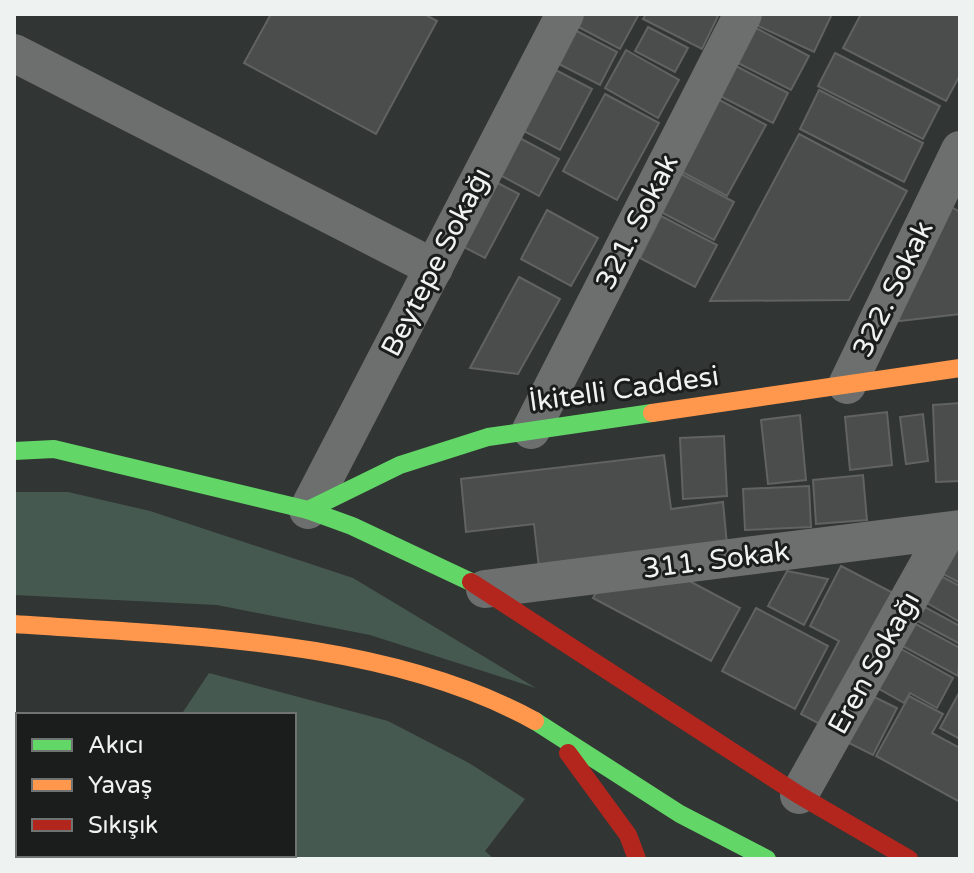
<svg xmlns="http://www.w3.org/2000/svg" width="974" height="873" viewBox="0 0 974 873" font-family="'Varela Round',sans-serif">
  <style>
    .green { fill: #465951 }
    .building { fill: #4b4c4c; stroke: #616262; stroke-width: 2 }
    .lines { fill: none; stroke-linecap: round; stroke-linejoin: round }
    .street { stroke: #6c6f6e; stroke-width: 38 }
    .fast { stroke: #63d668; stroke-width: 18 }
    .slow { stroke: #ff974d; stroke-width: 18 }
    .jam { stroke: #b3261e; stroke-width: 18 }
    .labels { text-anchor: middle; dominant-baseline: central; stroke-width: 6; stroke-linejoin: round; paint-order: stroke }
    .street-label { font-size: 28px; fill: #eef3f1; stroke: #1a1d1c }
  </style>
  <rect width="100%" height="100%" fill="#313533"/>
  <g class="green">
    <polygon points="14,492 68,492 150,511 353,578 536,688 370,635 217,605 14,595"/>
    <polygon points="209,673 388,721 469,763 525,799 485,851 494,859 225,859 218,855 294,855 294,715 181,715"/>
  </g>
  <g class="building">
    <polygon points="271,14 424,14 437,21 376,134 244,63"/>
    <polygon points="576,14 639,14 620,49 571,23"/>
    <polygon points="646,14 714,14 718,16 702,49 643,19"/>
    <polygon points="757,14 832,14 814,52 752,23"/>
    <polygon points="861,14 960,14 960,75 946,101 843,48"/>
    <polygon points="569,27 617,52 600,85 551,60"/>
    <polygon points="648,27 688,48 675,72 635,51"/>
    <polygon points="756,28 809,56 791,90 738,63"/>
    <polygon points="626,50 679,80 658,118 605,88"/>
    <polygon points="835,53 940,106 923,139 818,86"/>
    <polygon points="734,65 788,93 773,123 718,95"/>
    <polygon points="550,67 592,89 560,150 518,128"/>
    <polygon points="819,90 923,143 904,182 800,129"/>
    <polygon points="605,94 659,123 617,200 563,171"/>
    <polygon points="714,97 766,125 727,196 675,168"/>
    <polygon points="799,134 907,191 849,300 710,301"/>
    <polygon points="516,136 559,159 539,196 496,173"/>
    <polygon points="679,173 734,202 714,240 659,211"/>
    <polygon points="496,182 519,194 485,258 462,246"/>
    <polygon points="948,205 960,212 960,314 891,322"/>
    <polygon points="547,210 598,238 571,286 521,259"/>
    <polygon points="661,216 717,245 695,287 640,258"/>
    <polygon points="519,277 560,299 518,374 470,368"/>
    <polygon points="960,403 960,481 936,482 933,405"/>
    <polygon points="887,412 892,465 850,470 845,417"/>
    <polygon points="923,414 928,461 906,464 900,417"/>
    <polygon points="800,415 806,480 768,484 761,420"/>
    <polygon points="724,436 727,496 683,499 680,438"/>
    <polygon points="664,455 671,509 723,502 727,545 539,568 534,524 466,532 461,479"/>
    <polygon points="863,475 867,520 816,524 813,480"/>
    <polygon points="809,486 811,527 745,530 743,489"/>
    <polygon points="960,542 960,583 934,569"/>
    <polygon points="841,566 897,595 829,729 801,714 839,641 810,626"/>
    <polygon points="787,571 828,579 804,625 768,606"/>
    <polygon points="935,573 960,586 960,622 920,599"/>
    <polygon points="678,575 740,608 711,661 593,598 602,582"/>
    <polygon points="919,604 960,626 960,644 912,618"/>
    <polygon points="756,608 828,646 795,709 722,671"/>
    <polygon points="910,621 960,648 958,676 897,643"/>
    <polygon points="896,646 953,678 937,708 910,693 904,703 874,686"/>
    <polygon points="960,691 960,739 940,728"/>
    <polygon points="868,694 897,708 873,755 845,741"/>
    <polygon points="909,696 943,714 932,733 960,748 960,802 876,756"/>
  </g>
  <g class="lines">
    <g class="street">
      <polyline points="14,53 434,268"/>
      <polyline points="847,385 960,150"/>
      <polyline points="531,430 743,14"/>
      <polyline points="308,510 565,14"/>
      <polyline points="485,589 960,529"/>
      <polyline points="799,795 947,531"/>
      <polyline points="14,801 18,800"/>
      <polyline points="164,855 171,859"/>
    </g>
    <g class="fast">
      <polyline points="14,451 54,449 308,510 352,526 471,582"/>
      <polyline points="308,510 400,465 488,437 652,413"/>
      <polyline points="535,721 680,814 767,859"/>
    </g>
    <g class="slow">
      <polyline points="652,413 960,368"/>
      <path d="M14 624C182 636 384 638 535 721"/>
    </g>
    <g class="jam">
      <polyline points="471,582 799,795 909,859"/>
      <polyline points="568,753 628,835 637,859"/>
    </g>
  </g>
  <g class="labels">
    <g class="street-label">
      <text transform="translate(637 222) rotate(-63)">321. Sokak</text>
      <text transform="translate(436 262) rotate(-63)">Beytepe Sokağı</text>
      <text transform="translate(893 289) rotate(-64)">322. Sokak</text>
      <text transform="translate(624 389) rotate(-8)">İkitelli Caddesi</text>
      <text transform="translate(716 560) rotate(-7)">311. Sokak</text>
      <text transform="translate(874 663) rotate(-61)">Eren Sokağı</text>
    </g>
  </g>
  <rect width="974" height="873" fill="none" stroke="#eef3f1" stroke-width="32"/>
  <rect x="16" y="713" width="280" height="144" fill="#1a1d1c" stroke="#6f7371" stroke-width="2"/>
  <rect x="32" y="739" width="40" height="12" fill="#63d668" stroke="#6f7371" stroke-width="2"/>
  <text x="88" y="753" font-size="24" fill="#eef3f1">Akıcı</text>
  <rect x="32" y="779" width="40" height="12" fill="#ff974d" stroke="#6f7371" stroke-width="2"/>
  <text x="88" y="793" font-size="24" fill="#eef3f1">Yavaş</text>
  <rect x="32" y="819" width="40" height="12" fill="#b3261e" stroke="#6f7371" stroke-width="2"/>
  <text x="88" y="833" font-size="24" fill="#eef3f1">Sıkışık</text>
</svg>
